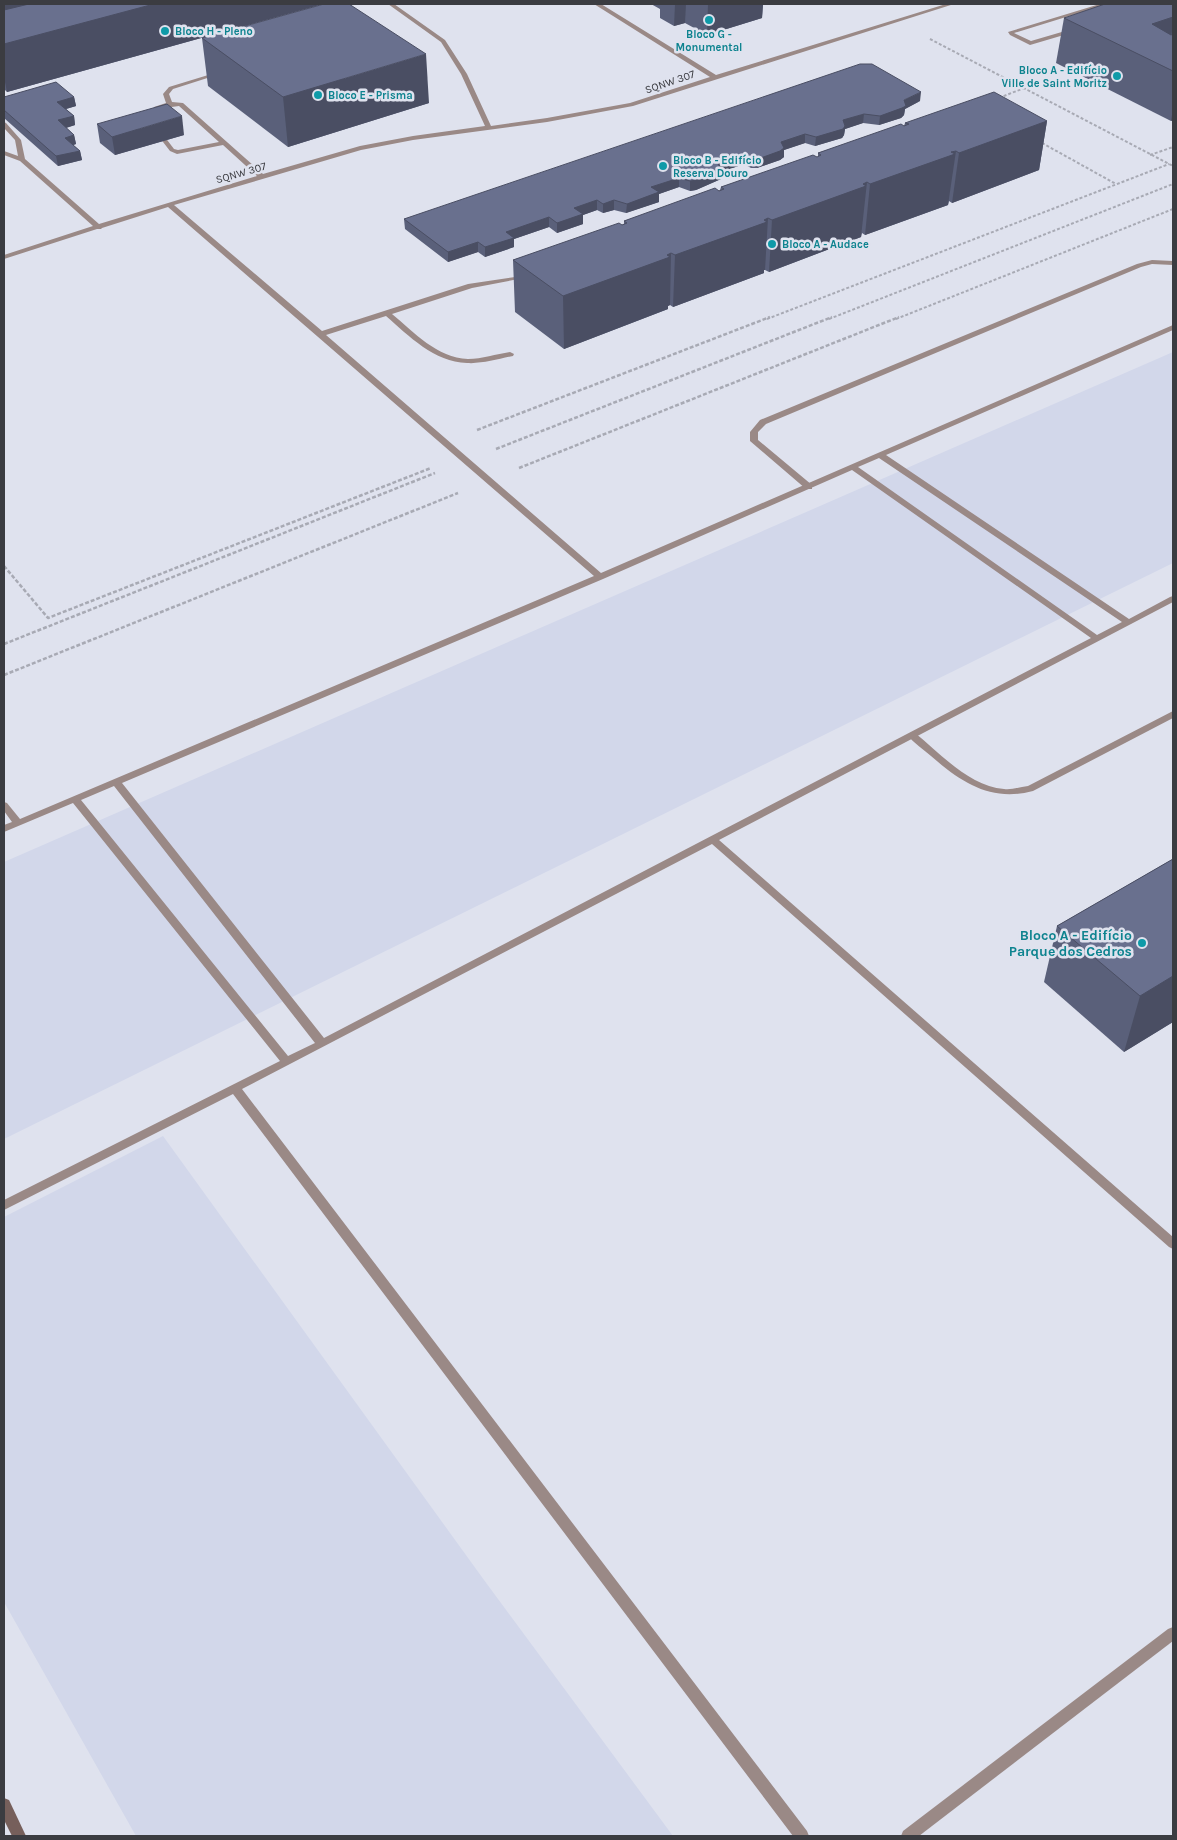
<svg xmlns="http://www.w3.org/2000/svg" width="1177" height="1840" viewBox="0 0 1177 1840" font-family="Karla,sans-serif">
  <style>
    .built { fill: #d2d7ea }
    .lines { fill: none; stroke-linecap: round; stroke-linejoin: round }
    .path-far1 { stroke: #a8aab4; stroke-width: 2; stroke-dasharray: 3 2; stroke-linecap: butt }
    .path { stroke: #a8aab4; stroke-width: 2.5; stroke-dasharray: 4 2; stroke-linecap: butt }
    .lane { fill: #9a8986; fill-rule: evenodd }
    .street { fill: #9a8986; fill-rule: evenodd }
    .secondary { fill: #765f5b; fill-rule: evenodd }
    .wall { fill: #5a607a }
    .shaded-wall { fill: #4a4e63 }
    .building { fill: #69708e; stroke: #4a4e63 }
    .culture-dot { fill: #0f9aa8; stroke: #dfe2ee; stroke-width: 2 }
    .labels { text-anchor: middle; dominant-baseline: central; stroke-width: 5; stroke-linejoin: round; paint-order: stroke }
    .far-culture-label { font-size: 11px; font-weight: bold; fill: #0d838f; stroke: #dfe2ee; text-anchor: start }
    .far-street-label { font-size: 11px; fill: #3b3c41; stroke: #dfe2ee }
    .culture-label { font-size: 14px; font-weight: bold; fill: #0d838f; stroke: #dfe2ee; text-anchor: end }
  </style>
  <rect width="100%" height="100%" fill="#dfe2ee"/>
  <g class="built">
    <polygon points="1173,352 1173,563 4,1139 4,862"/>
    <polygon points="163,1136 484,1580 673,1836 136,1836 4,1602 4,1217"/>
  </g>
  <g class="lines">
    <g class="path-far1">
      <polyline points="930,39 1173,166"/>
      <polyline points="999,98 1024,88"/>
      <polyline points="1042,143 1116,184"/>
      <polyline points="1150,155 1173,147"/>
      <polyline points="767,319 1169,164"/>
      <polyline points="829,319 1173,184"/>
      <polyline points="896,319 1173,209"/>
    </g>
    <g class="path">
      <polyline points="477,430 770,317"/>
      <polyline points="496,449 832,317"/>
      <polyline points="519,468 899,317"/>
      <polyline points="4,566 48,618 431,468"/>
      <polyline points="4,644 435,473"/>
      <polyline points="4,675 458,493"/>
    </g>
    <g class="lane">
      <polygon points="1152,260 1173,261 1173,265 1152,264 1141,267 766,424 758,432 758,440 812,485 812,489 806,489 750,441 750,432 760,420 1137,264"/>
      <path d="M1173 711V718L1033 791C991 802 962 783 931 756 923 749 914 743 907 735L912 732 915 733C941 754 969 786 1004 789 1012 790 1020 787 1028 786Z"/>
    </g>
    <g class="street">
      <path d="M388 4H394L445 40 467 74 491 126 547 118 630 103 710 77 594 4H601L716 75 946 4H954L633 106 547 122 413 140 361 150 174 205 322 331 468 284 529 275V277L472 288 392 314C414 332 437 358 468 359 482 359 496 354 510 352L514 354 513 356C498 359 482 364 467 363 434 362 409 336 386 316L326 335 601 573 1173 325V330L886 455 1129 619 1170 597 1173 596V602L719 840 1173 1237V1249L1169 1247 712 844 242 1089 807 1831 809 1836H793L233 1094 4 1210V1200L280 1061 73 803 4 832V825L12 822 4 811V802L7 803 20 819 594 576 168 207 102 228 101 229H97L4 259V255L93 226 20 161 4 155V151L18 156 15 140 4 128V122L6 123 21 140 25 159 99 224 257 176 223 145 177 154 170 151 153 129 158 128 174 149 178 150 219 142 179 106 157 109 154 107 166 103 163 94 169 87 218 72 223 73 173 89 169 94 172 102 183 103 263 174 360 146 413 136 485 126 461 74 441 42ZM879 458 1122 622 1097 635 858 467ZM852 470 1091 638 324 1038 122 783 603 579ZM114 786 315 1043 288 1056 81 800Z"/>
      <polygon points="1100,4 1108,4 1014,33 1031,41 1072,29 1075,31 1074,32 1030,45 1010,35 1008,32"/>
      <polygon points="1173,1627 1173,1641 919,1836 901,1836 903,1831 1168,1629"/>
    </g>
    <polygon class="secondary" points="4,1798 9,1800 26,1836 12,1836 4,1820"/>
  </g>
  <g class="wall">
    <polygon points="4,4 323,4 7,92 4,89"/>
    <polygon points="651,4 763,4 762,18 707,35 685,23 674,26 660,18 660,9"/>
    <polygon points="1173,4 1173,120 1171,121 1056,63 1064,18"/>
    <polygon points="202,38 429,103 288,147 208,86"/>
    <polygon points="4,97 74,97 76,106 66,109 74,116 75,125 66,128 74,135 76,144 73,145 80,151 82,160 58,166 4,118"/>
    <polygon points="920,101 905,109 904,115 901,118 879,125 863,123 845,129 844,135 842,138 815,146 805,143 784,150 784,157 780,160 757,168 751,168 744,164 721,172 721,179 696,190 690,191 679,187 659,194 659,202 626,213 614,210 603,213 597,210 583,215 583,224 557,233 549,227 514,239 514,247 485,257 478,252 448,262 405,229 404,219"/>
    <polygon points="1047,121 1039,170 952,203 949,201 948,205 865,235 862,233 861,237 769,272 765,270 764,270 764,273 673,307 670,305 668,306 668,309 564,349 515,312 513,260 622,225 624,224 624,221 719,191 720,190 721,187 817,157 818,157 818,153 904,126 905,123"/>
    <polygon points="97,124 184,135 115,155 100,143"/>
    <polygon points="1173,859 1173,1022 1124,1052 1044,982 1057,926"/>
  </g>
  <g class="shaded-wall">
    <polygon points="4,4 33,4 4,12"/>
    <polygon points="154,4 323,4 7,92 4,77 4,44"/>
    <polygon points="675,4 686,4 685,23 674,26"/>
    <polygon points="708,4 763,4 762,18 707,35"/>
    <polygon points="1173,17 1173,27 1166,61 1152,24"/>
    <polygon points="426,54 429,103 288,147 283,97"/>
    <polygon points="921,92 920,101 905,109 904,115 901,118 879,125 880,116 904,100"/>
    <polygon points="74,97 76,106 59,111 57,102"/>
    <polygon points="1173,109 1173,120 1171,121"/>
    <polygon points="864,114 863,123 845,129 844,135 842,138 815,146 816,137 843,120"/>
    <polygon points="74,116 75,125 59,130 58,120"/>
    <polygon points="182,116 184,135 115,155 112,137"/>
    <polygon points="1047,121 1039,170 952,203 959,153"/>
    <polygon points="805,134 805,143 784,150 784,157 780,160 757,168 758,159 781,142"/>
    <polygon points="74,135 76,144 67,147 65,138"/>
    <polygon points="80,151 82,160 58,166 56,156"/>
    <polygon points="956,151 948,205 865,235 870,184"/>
    <polygon points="745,154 744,164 721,172 721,179 696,190 690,191 690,181 718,164"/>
    <polygon points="679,178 679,187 659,194 659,202 626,213 627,204 651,187"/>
    <polygon points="867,182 861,237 769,272 772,220"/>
    <polygon points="597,200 597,210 583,215 583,224 557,233 557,223 574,208"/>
    <polygon points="614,200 614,210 603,213 603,204"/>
    <polygon points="549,217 549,227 514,239 514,247 485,257 485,247 506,232"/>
    <polygon points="768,218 765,270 764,270 764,273 673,307 675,255"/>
    <polygon points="478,242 478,252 448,262 448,252"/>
    <polygon points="671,253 670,305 668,306 668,309 564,349 563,296"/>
    <polygon points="1173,976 1173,1022 1124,1052 1140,996"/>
  </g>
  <g class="building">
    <polygon points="29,4 154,4 4,44 4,10"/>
    <polygon points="324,4 349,4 426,54 283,97 202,38"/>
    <polygon points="1105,4 1173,4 1173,17 1152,24 1171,35 1173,34 1173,71 1064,18"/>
    <polygon points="860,64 872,64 921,92 904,100 906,106 902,108 880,116 864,114 843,120 845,126 843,129 816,137 805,134 781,142 784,148 780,151 758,159 752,159 745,154 718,164 722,170 697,180 690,181 679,178 651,187 659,192 627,204 614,200 603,204 597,200 574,208 583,214 557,223 549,217 506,232 514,238 485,247 478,242 448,252 404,219"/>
    <polygon points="56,82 74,97 57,102 74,116 58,120 74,135 65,138 80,151 56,156 4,110 4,97"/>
    <polygon points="994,92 1047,121 959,153 956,151 951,152 955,154 870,184 867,182 863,184 866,186 772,220 768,218 764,220 767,222 675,255 671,253 667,255 670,257 563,296 513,260 619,223 622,225 627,223 624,221 715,188 719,191 724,189 721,187 813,155 817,157 821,155 818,153 901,124 904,126 909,124 905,123"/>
    <polygon points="167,104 182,116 112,137 97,124"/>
    <polygon points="1173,859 1173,976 1140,996 1057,926"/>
  </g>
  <g class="culture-dot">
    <circle cx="709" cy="20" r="5"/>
    <circle cx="165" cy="31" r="5"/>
    <circle cx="1117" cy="76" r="5"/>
    <circle cx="318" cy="95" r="5"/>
    <circle cx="663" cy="166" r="5"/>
    <circle cx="772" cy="244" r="5"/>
    <circle cx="1142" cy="943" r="5"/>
  </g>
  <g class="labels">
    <g class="far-culture-label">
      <text x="175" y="31">Bloco H - Pleno</text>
      <text x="709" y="34" text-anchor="middle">Bloco G -<tspan x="709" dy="13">Monumental</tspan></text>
      <text x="1107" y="70" text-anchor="end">Bloco A - Edifício<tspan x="1107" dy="13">Ville de Saint Moritz</tspan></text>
      <text x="328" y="95">Bloco E - Prisma</text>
      <text x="673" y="160">Bloco B - Edifício<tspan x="673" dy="13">Reserva Douro</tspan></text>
      <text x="782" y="244">Bloco A - Audace</text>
    </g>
    <g class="far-street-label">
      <text transform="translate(670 82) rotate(-19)">SQNW 307</text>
      <text transform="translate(241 173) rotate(-16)">SQNW 307</text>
    </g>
    <g class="culture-label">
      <text x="1132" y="935">Bloco A - Edifício<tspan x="1132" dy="16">Parque dos Cedros</tspan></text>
    </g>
  </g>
  <rect width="1177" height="1840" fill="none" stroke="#3b3c41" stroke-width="10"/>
</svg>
